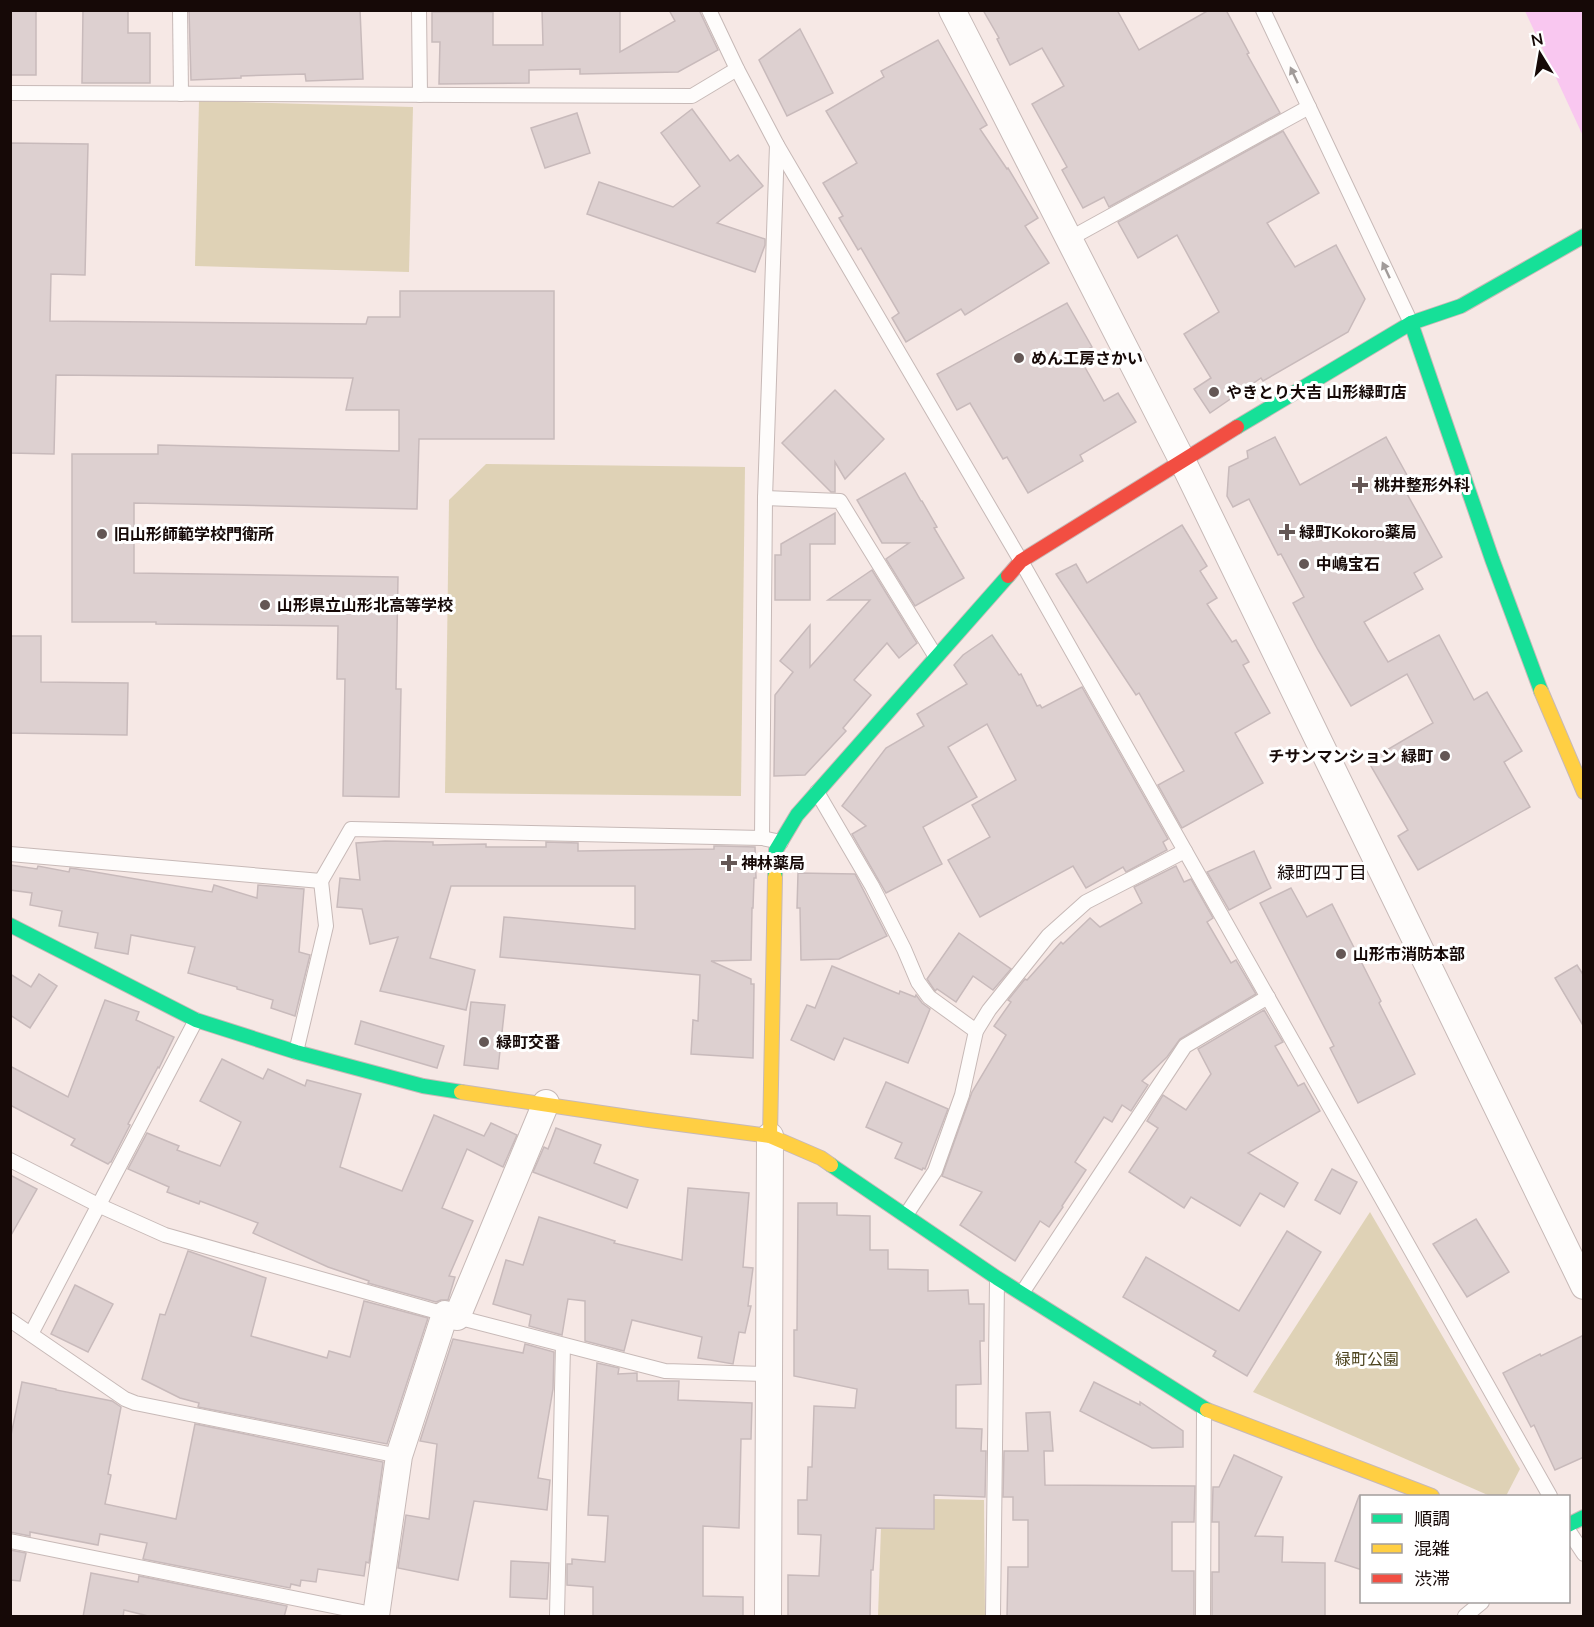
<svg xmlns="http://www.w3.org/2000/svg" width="1594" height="1627" viewBox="0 0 1594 1627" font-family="Mulish,'Noto Sans JP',sans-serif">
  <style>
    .green { fill: #dfd2b6 }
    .water { fill: #f9c7f0 }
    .building { fill: #ddd0d0; stroke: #c8babb; stroke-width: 1.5 }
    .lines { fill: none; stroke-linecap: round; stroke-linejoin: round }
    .lane-casing { stroke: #c7b9b7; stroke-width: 16 }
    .street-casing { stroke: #c7b9b7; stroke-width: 28 }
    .fast-casing { stroke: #c7b9b7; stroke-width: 16 }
    .slow-casing { stroke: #c7b9b7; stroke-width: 16 }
    .jam-casing { stroke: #c7b9b7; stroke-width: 16 }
    .lane { stroke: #fefcfb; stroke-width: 14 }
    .street { stroke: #fefcfb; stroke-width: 26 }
    .fast { stroke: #16e098; stroke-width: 14 }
    .slow { stroke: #ffcf43; stroke-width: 14 }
    .jam { stroke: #f24e42; stroke-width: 14 }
    .oneway { fill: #a19b99 }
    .poi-dot { fill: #645755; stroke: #fff; stroke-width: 2 }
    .labels { text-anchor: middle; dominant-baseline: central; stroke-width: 6; stroke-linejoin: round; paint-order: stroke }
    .poi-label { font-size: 16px; font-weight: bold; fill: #160907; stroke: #fff; text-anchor: start }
    .park-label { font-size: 16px; fill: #4c431e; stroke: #fff }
    .neighbourhood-label { font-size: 18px; fill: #160907; stroke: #fff }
  </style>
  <rect width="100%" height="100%" fill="#f6e8e5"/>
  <g class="green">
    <polygon points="199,101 413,107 409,272 195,266"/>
    <polygon points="486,464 745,467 741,796 445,793 449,500"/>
    <polygon points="1370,1212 1520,1469 1506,1496 1490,1496 1253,1392"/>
    <polygon points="882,1498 984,1500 985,1616 878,1616"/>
  </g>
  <polygon class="water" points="1525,11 1583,11 1583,136"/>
  <g class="building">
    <rect x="10" y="10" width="26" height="65"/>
    <polygon points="83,10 128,10 128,33 150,33 150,83 82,83"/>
    <polygon points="189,10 360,10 363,79 306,81 305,74 241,76 241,78 191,80"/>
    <polygon points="542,10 620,10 620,52 675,21 669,10 699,10 718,50 678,72 580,74 580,69 529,70 529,83 439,84 440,42 432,42 432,12 493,12 493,45 543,45"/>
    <polygon points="983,10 1117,10 1139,50 1209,10 1226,10 1249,53 1247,54 1280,113 1109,207 1104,197 1083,208 1062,170 1067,167 1032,104 1064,86 1042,48 1010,65 997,39 999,38"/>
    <polygon points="800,29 833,93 787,116 759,60"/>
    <polygon points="938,40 987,125 980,129 1007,169 1008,168 1038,218 1025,226 1049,263 965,315 961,309 906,342 892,318 899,313 861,248 858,250 839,218 843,216 823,183 857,163 826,111 884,77 881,71"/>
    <polygon points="692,109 730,161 738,155 763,186 717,223 765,239 765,245 755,272 587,214 599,182 673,207 700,186 661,133"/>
    <polygon points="577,113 590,153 545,168 531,128"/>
    <polygon points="1283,131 1319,193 1267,223 1295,267 1336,245 1365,299 1348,332 1263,381 1261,378 1210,413 1194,389 1211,378 1184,334 1219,312 1177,235 1138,258 1118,222"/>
    <polygon points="10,143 88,144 85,275 51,274 50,321 366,324 368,317 400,317 400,291 554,291 554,439 419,439 417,509 134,503 134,573 398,577 396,689 401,689 399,797 343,796 345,679 337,679 338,626 156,624 156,622 72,622 72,454 158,454 158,445 399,451 399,410 346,410 353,378 56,375 54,454 10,453"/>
    <polygon points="1067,303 1092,347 1078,355 1104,401 1118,393 1136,422 1080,455 1083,461 1028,493 1007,457 1003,459 970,403 957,410 937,374"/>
    <polygon points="835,390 884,439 845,479 835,462 835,492 831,492 782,443"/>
    <polygon points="1275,437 1300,485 1386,437 1414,488 1406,492 1442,557 1414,573 1423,589 1364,622 1388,662 1439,635 1474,700 1487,692 1522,751 1504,762 1530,807 1418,870 1398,836 1408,830 1368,761 1433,723 1407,674 1351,706 1318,650 1293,603 1304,597 1281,554 1278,555 1249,499 1233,507 1227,496 1229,467 1248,458 1247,451"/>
    <polygon points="905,473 921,501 922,501 937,527 934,528 964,578 915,606 886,559 909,543 882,543 857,500"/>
    <polygon points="835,513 835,544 810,544 810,600 775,600 775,555 781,555 781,544"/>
    <polygon points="1182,525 1207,566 1200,571 1217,598 1207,604 1232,642 1236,640 1249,662 1243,665 1270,713 1235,733 1263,783 1182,828 1158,785 1184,771 1139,693 1136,695 1056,574 1076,564 1087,583"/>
    <polygon points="872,570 917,643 899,658 887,643 854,680 871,695 843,728 846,731 805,775 774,776 775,695 793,672 780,661 810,625 810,667 870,600 828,600"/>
    <polygon points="992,635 1019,675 1021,674 1037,706 1040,705 1042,708 1082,687 1168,839 1163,842 1167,850 1126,872 1123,867 1086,888 1073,866 980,917 948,860 990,837 972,805 1016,780 987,724 948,747 977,797 923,827 942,864 886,893 852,834 866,826 842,806 886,748 924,726 917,714 967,684 954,665 963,655"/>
    <polygon points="10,636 41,636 41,682 128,683 127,735 10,733"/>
    <polygon points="385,841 433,842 433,845 486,844 486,847 546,847 546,842 578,843 578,851 714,849 714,846 721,846 755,847 756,878 754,878 753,908 752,908 751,960 711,961 751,979 751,984 754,984 753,1058 691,1054 693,1020 698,1021 700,975 500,957 504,917 635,929 635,886 451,886 430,958 475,970 466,1010 380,991 398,937 370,944 362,909 337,907 340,878 360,880 356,843"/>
    <polygon points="1254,851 1271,888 1229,910 1207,872"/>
    <polygon points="10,865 37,869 38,866 69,872 70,868 77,869 212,892 214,885 257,898 258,885 304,889 299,952 310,955 295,1016 271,1008 273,1000 237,989 237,987 188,973 195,947 131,935 128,954 95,948 98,933 59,926 62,911 30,905 32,893 10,890"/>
    <polygon points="1176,866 1184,882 1191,879 1213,918 1207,922 1231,963 1236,960 1256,994 1180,1039 1167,1057 1142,1081 1148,1085 1131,1111 1122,1105 1112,1122 1104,1117 1075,1162 1086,1170 1062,1206 1063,1207 1049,1227 1040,1221 1015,1261 960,1225 982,1192 942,1176 972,1092 1006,1035 994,1026 1011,1002 1008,1000 1025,979 1027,980 1061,942 1063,944 1090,918 1100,927 1142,903 1134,887"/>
    <polygon points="798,873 855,874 887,936 839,959 801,960 800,908 797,908"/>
    <polygon points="1291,888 1307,917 1332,904 1381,1001 1379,1003 1415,1074 1358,1103 1330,1048 1334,1046 1260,903"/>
    <polygon points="959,933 1011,969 993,990 973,976 956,1002 937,989 935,991 927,979"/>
    <polygon points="1577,965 1584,976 1584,1027 1555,978"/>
    <polygon points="832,966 899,994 900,991 915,997 916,995 922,1003 930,1009 908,1063 844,1038 834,1060 791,1040 807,1005 815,1008"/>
    <polygon points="10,974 31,987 39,974 57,986 30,1028 10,1015"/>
    <polygon points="105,1000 139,1012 136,1020 174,1037 159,1068 158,1067 128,1124 130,1125 111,1162 110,1162 108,1164 71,1145 75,1139 10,1105 10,1066 68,1097"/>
    <polygon points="471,1002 505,1005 498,1069 464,1065"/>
    <polygon points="1264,1010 1283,1042 1275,1046 1298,1086 1304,1083 1320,1111 1248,1153 1298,1183 1284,1207 1260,1193 1240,1226 1191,1197 1184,1208 1129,1172 1158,1128 1147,1121 1163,1095 1186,1110 1211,1074 1198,1049"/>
    <polygon points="361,1021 444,1046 437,1068 355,1044"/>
    <polygon points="222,1059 263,1079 268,1069 305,1086 307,1080 361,1094 340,1167 402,1191 434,1115 484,1136 491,1123 517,1135 503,1167 467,1149 442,1208 473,1221 449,1276 455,1277 448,1300 441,1300 436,1302 368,1283 369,1281 328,1267 253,1233 258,1223 200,1201 199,1204 167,1192 169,1187 128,1169 147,1133 179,1146 177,1150 220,1166 241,1122 200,1101"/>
    <polygon points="886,1082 948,1109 925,1169 923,1168 922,1170 895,1158 902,1143 866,1127"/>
    <polygon points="556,1128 601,1145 594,1163 638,1180 627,1208 533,1172 544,1147 548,1149"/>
    <polygon points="1332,1169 1357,1182 1340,1214 1315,1200"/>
    <polygon points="10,1175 37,1189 10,1237"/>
    <polygon points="688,1188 749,1193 743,1267 753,1268 748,1306 751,1306 745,1333 739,1332 733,1364 698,1358 702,1337 632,1320 624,1351 585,1341 585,1301 568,1299 562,1335 529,1326 531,1315 493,1304 506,1260 523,1265 539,1217 615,1241 614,1243 682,1260"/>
    <polygon points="798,1203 837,1203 837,1215 870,1216 870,1250 888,1250 888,1269 928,1270 928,1291 968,1290 969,1304 984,1304 984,1341 980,1341 981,1384 956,1385 956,1428 982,1429 981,1451 986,1451 985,1497 934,1495 934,1529 876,1528 873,1570 871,1570 870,1617 788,1617 788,1575 819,1576 821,1535 798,1534 798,1500 807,1500 808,1467 812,1467 814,1406 855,1408 857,1389 794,1376 794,1330 797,1330"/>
    <polygon points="1476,1219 1509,1272 1467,1297 1433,1244"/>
    <polygon points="1287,1231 1321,1252 1247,1376 1213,1356 1216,1351 1123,1297 1146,1257 1239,1311"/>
    <polygon points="188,1251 266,1278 251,1336 327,1358 329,1351 350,1357 364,1301 428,1318 387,1444 198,1407 199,1403 180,1398 142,1379 160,1314 165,1315"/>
    <polygon points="75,1285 113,1304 88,1352 51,1334"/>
    <polygon points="1584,1335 1584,1457 1555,1470 1534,1425 1531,1427 1503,1373 1540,1354 1541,1356"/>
    <polygon points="453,1339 523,1353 525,1344 554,1352 553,1389 538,1478 550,1480 547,1510 474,1501 458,1580 398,1568 406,1515 429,1519 437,1444 420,1441"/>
    <polygon points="597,1363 619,1368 618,1374 637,1373 637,1381 679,1381 678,1400 752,1403 751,1439 741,1439 739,1528 703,1526 703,1596 743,1597 743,1617 593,1617 593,1587 567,1585 567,1564 572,1564 572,1559 605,1562 608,1516 588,1515"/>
    <polygon points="22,1382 56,1389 56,1390 112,1401 121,1407 108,1474 111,1475 105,1504 176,1519 195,1424 383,1462 369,1563 366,1562 364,1576 318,1569 316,1582 301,1580 300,1586 291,1584 290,1588 143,1559 147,1543 100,1534 98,1545 30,1532 30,1536 10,1532 10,1440"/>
    <polygon points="1094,1382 1140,1405 1140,1402 1183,1431 1183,1447 1152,1448 1080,1411"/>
    <polygon points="1050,1412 1053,1451 1044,1451 1045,1485 1195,1486 1194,1522 1172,1522 1172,1571 1194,1571 1194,1617 1007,1617 1008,1567 1028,1567 1028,1520 1013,1520 1013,1497 1003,1497 1004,1451 1028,1451 1026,1413"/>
    <polygon points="1234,1455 1282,1477 1255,1536 1283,1537 1282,1562 1325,1563 1325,1617 1212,1617 1212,1572 1219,1572 1219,1522 1212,1522 1213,1487 1219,1487"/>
    <polygon points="1359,1496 1362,1497 1362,1570 1335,1561"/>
    <polygon points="10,1550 26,1553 20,1581 10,1580"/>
    <polygon points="511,1561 549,1563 547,1599 510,1597"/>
    <polygon points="91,1573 138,1582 139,1576 287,1606 284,1617 152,1617 124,1610 123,1617 83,1617"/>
  </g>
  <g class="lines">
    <g class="lane-casing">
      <g id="lane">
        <polyline points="180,10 181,94"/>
        <polyline points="419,10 420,95"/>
        <polyline points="709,10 737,69 777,145 1021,561 1550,1496"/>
        <polyline points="1263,10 1411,323"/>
        <polyline points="10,93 692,96 737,69"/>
        <polyline points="1069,239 1309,107"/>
        <polyline points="765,498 840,501 936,657"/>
        <polyline points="817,792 872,886 904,949 918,982 929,997 976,1031"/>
        <polyline points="762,838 765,498 777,145"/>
        <polyline points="10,854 321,881 351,829 762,838 781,842"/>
        <polyline points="296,1052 326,926 321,881"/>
        <polyline points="10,1160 98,1205 165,1235 445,1314 665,1371 768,1374"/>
        <polyline points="906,1215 935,1171 962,1095 976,1031 989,1010 1048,936 1086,902 1185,851"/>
        <polyline points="1022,1293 1185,1046 1268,997"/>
        <polyline points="10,1320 125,1399 135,1403 399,1456"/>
        <polyline points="31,1334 196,1020"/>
        <polyline points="1568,1530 1584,1554"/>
        <polyline points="10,1541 382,1616"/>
        <polyline points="557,1616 563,1345"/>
        <polyline points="993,1616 997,1280"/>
        <polyline points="1203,1616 1204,1409"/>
        <polyline points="1465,1616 1482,1602"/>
      </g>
    </g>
    <g class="street-casing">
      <g id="street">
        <polyline points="952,10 1182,460 1584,1286"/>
        <polyline points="457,1317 546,1103"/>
        <polyline points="376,1616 399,1456 445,1314"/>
        <polyline points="768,1616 770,1136"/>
      </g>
    </g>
    <g class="fast-casing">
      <g id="fast">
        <polyline points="1411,323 1492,559 1541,691"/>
        <polyline points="1237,427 1411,323 1461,306 1584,236"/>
        <polyline points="775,877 776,850 797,815 1008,576"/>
        <polyline points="10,925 196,1020 296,1052 423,1086 461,1092"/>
        <polyline points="831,1165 997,1278 1207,1410"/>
        <polyline points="1568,1525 1584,1517"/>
      </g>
    </g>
    <g class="slow-casing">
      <g id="slow">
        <polyline points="1541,691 1584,792"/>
        <polyline points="461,1092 649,1120 770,1136 821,1158 831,1165"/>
        <polyline points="770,1136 775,877"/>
        <polyline points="1207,1410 1432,1496"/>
      </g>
    </g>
    <g class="jam-casing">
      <polyline id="jam" points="1008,576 1021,561 1237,427"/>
    </g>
    <use href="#lane" class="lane"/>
    <use href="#street" class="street"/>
    <use href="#fast" class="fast"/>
    <use href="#slow" class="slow"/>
    <use href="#jam" class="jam"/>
  </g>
  <defs><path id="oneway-solid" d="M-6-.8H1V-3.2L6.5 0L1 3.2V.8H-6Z" transform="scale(1.5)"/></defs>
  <g class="oneway">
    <use href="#oneway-solid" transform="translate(1294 75) rotate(-115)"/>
    <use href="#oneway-solid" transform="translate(1386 270) rotate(-115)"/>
  </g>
  <g class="poi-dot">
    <circle cx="1019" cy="358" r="6"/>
    <circle cx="1214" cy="392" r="6"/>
    <path d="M1357 476h6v6h6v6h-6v6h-6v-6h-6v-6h6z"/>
    <path d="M1284 523h6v6h6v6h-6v6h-6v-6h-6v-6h6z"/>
    <circle cx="102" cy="534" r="6"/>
    <circle cx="1304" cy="564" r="6"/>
    <circle cx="265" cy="605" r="6"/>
    <circle cx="1445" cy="756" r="6"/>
    <path d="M726 854h6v6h6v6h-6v6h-6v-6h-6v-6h6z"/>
    <circle cx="1341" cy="954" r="6"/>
    <circle cx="484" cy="1042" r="6"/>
  </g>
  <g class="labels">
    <g class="poi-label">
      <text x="1031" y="358">めん工房さかい</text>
      <text x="1226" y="392">やきとり大吉 山形緑町店</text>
      <text x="1374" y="485">桃井整形外科</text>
      <text x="1299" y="532">緑町Kokoro薬局</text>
      <text x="114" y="534">旧山形師範学校門衛所</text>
      <text x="1316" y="564">中嶋宝石</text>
      <text x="277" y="605">山形県立山形北高等学校</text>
      <text x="1433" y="756" text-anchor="end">チサンマンション 緑町</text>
      <text x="741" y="863">神林薬局</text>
      <text x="1353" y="954">山形市消防本部</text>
      <text x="496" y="1042">緑町交番</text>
    </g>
    <g class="park-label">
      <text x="1367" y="1359">緑町公園</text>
    </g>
    <g class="neighbourhood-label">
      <text x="1322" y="872">緑町四丁目</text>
    </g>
  </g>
  <rect width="1594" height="1627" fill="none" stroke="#160907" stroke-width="24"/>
  <rect x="1360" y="1495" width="210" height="108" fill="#ffffff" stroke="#a29d9c" stroke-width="1.5"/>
  <rect x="1372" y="1514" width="30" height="9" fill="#16e098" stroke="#a29d9c" stroke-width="1.5"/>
  <text x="1414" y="1525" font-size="18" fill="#160907">順調</text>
  <rect x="1372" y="1544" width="30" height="9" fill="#ffcf43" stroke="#a29d9c" stroke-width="1.5"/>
  <text x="1414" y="1555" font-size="18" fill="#160907">混雑</text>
  <rect x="1372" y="1574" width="30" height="9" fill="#f24e42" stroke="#a29d9c" stroke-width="1.5"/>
  <text x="1414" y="1585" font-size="18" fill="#160907">渋滞</text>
  <g transform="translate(1540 54) rotate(349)" stroke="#ffffff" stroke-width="4.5" paint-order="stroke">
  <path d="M0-4.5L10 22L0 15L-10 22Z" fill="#160907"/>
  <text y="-9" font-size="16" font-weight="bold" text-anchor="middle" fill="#160907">N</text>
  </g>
</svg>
